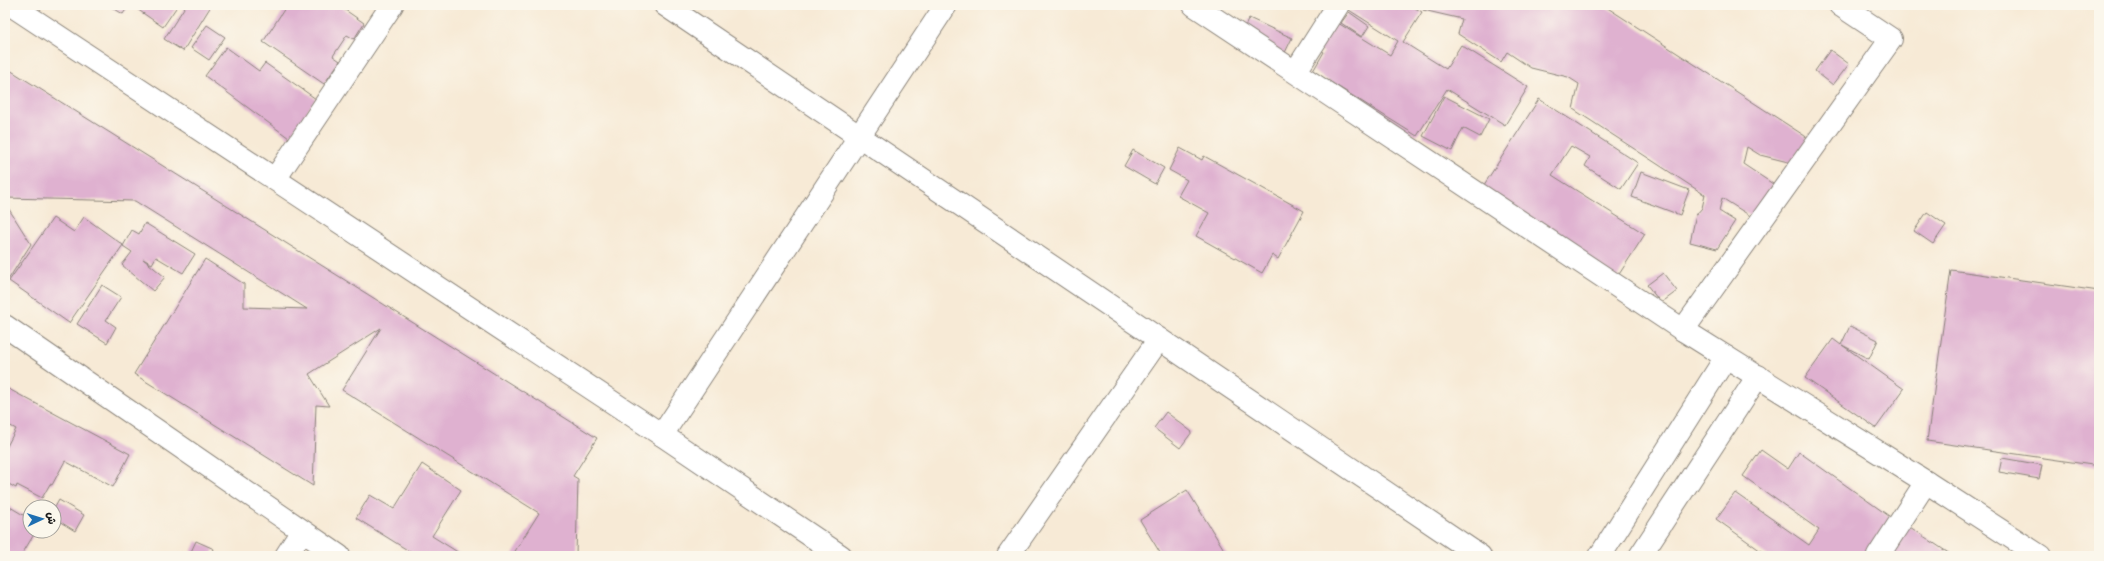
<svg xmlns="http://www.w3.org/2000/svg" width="2104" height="561" viewBox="0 0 2104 561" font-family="'Indie Flower','Playpen Sans Arabic',sans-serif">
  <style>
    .building { fill: #dfb1d0 }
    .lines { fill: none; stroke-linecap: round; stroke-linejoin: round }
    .minor-casing { stroke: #8a8379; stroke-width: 24 }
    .tertiary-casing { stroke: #8a8379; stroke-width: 24 }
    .minor { stroke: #fff; stroke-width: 22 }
    .tertiary { stroke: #fff; stroke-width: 22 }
  </style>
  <rect width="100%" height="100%" fill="#fbf7ec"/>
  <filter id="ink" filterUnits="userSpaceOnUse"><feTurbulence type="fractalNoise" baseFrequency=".025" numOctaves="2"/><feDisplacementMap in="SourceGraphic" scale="8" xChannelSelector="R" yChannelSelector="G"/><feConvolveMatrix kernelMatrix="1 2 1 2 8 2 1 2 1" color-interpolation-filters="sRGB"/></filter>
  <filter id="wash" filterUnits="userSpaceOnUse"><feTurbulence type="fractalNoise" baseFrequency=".012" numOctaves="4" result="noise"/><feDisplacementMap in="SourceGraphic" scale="16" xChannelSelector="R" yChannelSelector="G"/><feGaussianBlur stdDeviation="0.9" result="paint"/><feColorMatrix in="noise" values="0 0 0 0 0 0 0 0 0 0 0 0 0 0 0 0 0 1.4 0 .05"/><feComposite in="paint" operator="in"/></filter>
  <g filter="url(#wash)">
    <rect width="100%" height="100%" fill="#f7ead6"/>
    <g id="blocks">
      <g class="building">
        <polygon points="108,5 129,5 123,14"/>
        <polygon points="140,5 178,5 163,27 137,9"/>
        <polygon points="186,5 211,6 183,51 164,39"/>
        <polygon points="287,5 338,5 364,23 354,39 347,35 333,56 340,61 324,84 263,42"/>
        <polygon points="1341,5 1410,5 1422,12 1403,42 1446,69 1461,45 1528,87 1505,125 1447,89 1417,136 1313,71 1324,52 1308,43 1325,15 1390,55 1398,41"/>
        <polygon points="1427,5 1603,5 1808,138 1792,163 1760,155 1747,147 1743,164 1773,184 1752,217 1722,198 1719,211 1735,221 1717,249 1690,242 1696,215 1702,208 1705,195 1573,109 1579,84 1568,77 1531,68 1507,52 1501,62 1458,34 1462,19 1423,10"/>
        <polygon points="1349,12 1369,26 1362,37 1341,23"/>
        <polygon points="1249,18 1292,38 1281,61 1238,41"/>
        <polygon points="207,25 225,37 209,60 191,48"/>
        <polygon points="226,47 259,71 265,63 316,99 289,138 205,76"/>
        <polygon points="1830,50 1849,64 1833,85 1815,71"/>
        <polygon points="5,67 597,438 573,476 578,479 576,556 512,556 539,513 342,390 381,328 309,374 329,406 316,405 313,486 134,374 205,259 244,284 244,307 307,309 135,201 5,198"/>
        <polygon points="1444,96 1489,119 1480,137 1463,128 1452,151 1423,136"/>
        <polygon points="1539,99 1638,163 1621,189 1585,166 1590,157 1571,146 1552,175 1645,234 1616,279 1480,191"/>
        <polygon points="1180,148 1202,160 1204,156 1304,211 1278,259 1272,255 1262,273 1196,236 1209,213 1178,196 1187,180 1169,170"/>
        <polygon points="1133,150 1164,168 1155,184 1124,166"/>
        <polygon points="1641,172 1689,190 1680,215 1632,197"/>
        <polygon points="5,203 31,244 8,280 5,278"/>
        <polygon points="1927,212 1946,225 1933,244 1914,231"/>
        <polygon points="84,217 123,245 69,323 9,281 53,218 74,232"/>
        <polygon points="145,223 195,254 183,273 156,257 152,264 143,259 165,277 153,291 122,265 132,252 123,246 132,230 139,234"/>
        <polygon points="1951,270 2099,291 2099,466 1927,441"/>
        <polygon points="1663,273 1677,291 1661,303 1647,285"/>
        <polygon points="102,285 121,297 106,320 116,327 107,343 77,324"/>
        <polygon points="1850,326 1878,340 1869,359 1842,345 1904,389 1876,428 1805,378 1833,339 1841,345"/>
        <polygon points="5,387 130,454 113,487 65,461 52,485 50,484 42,498 17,485 16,488 5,482 5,450 16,429 5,423"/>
        <polygon points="1166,412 1192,432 1180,448 1154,428"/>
        <polygon points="1761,450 1788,469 1799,452 1896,521 1872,556 1768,556 1716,519 1735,493 1809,545 1819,530 1743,476"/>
        <polygon points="2002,458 2042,465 2039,479 1999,472"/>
        <polygon points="422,464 461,490 432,536 464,556 417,556 356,518 370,495 394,509"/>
        <polygon points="1187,490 1228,556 1162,556 1140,520"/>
        <polygon points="59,500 84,515 75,531 54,518 54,509"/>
        <polygon points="5,504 30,519 30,531 36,531 21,556 5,556"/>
        <polygon points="1904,523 1953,556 1883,556"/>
        <polygon points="196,541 214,549 211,556 189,556"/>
      </g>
    </g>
  </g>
  <g filter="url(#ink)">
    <use href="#blocks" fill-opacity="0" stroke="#8a8379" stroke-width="1"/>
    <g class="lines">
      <g class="minor-casing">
        <g id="minor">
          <polyline points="11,5 662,435 841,556"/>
          <polyline points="665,5 1480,556"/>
          <polyline points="1194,5 1683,330 1926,482 2040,556"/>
          <polyline points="1296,71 1338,5"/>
          <polyline points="275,179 392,5"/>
          <polyline points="5,326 339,556"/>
          <polyline points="1683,330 1891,39 1840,5"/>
          <polyline points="662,435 946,5"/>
          <polyline points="286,556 302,531"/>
          <polyline points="1008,556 1159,339"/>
          <polyline points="1878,556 1926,482"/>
        </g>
      </g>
      <g class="tertiary-casing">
        <g id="tertiary">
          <polyline points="1600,556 1726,357"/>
          <polyline points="1640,556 1758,376"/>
        </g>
      </g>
      <use href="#minor" class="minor"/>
      <use href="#tertiary" class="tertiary"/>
    </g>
  </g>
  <rect width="2104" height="561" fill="none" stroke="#fbf7ec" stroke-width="20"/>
  <g transform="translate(42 519) rotate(86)"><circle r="19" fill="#fbf7ec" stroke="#a29f99"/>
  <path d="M0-3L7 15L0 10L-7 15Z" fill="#1f6fb2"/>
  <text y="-6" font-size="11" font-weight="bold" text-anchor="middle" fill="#1c1c1c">ش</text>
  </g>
</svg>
